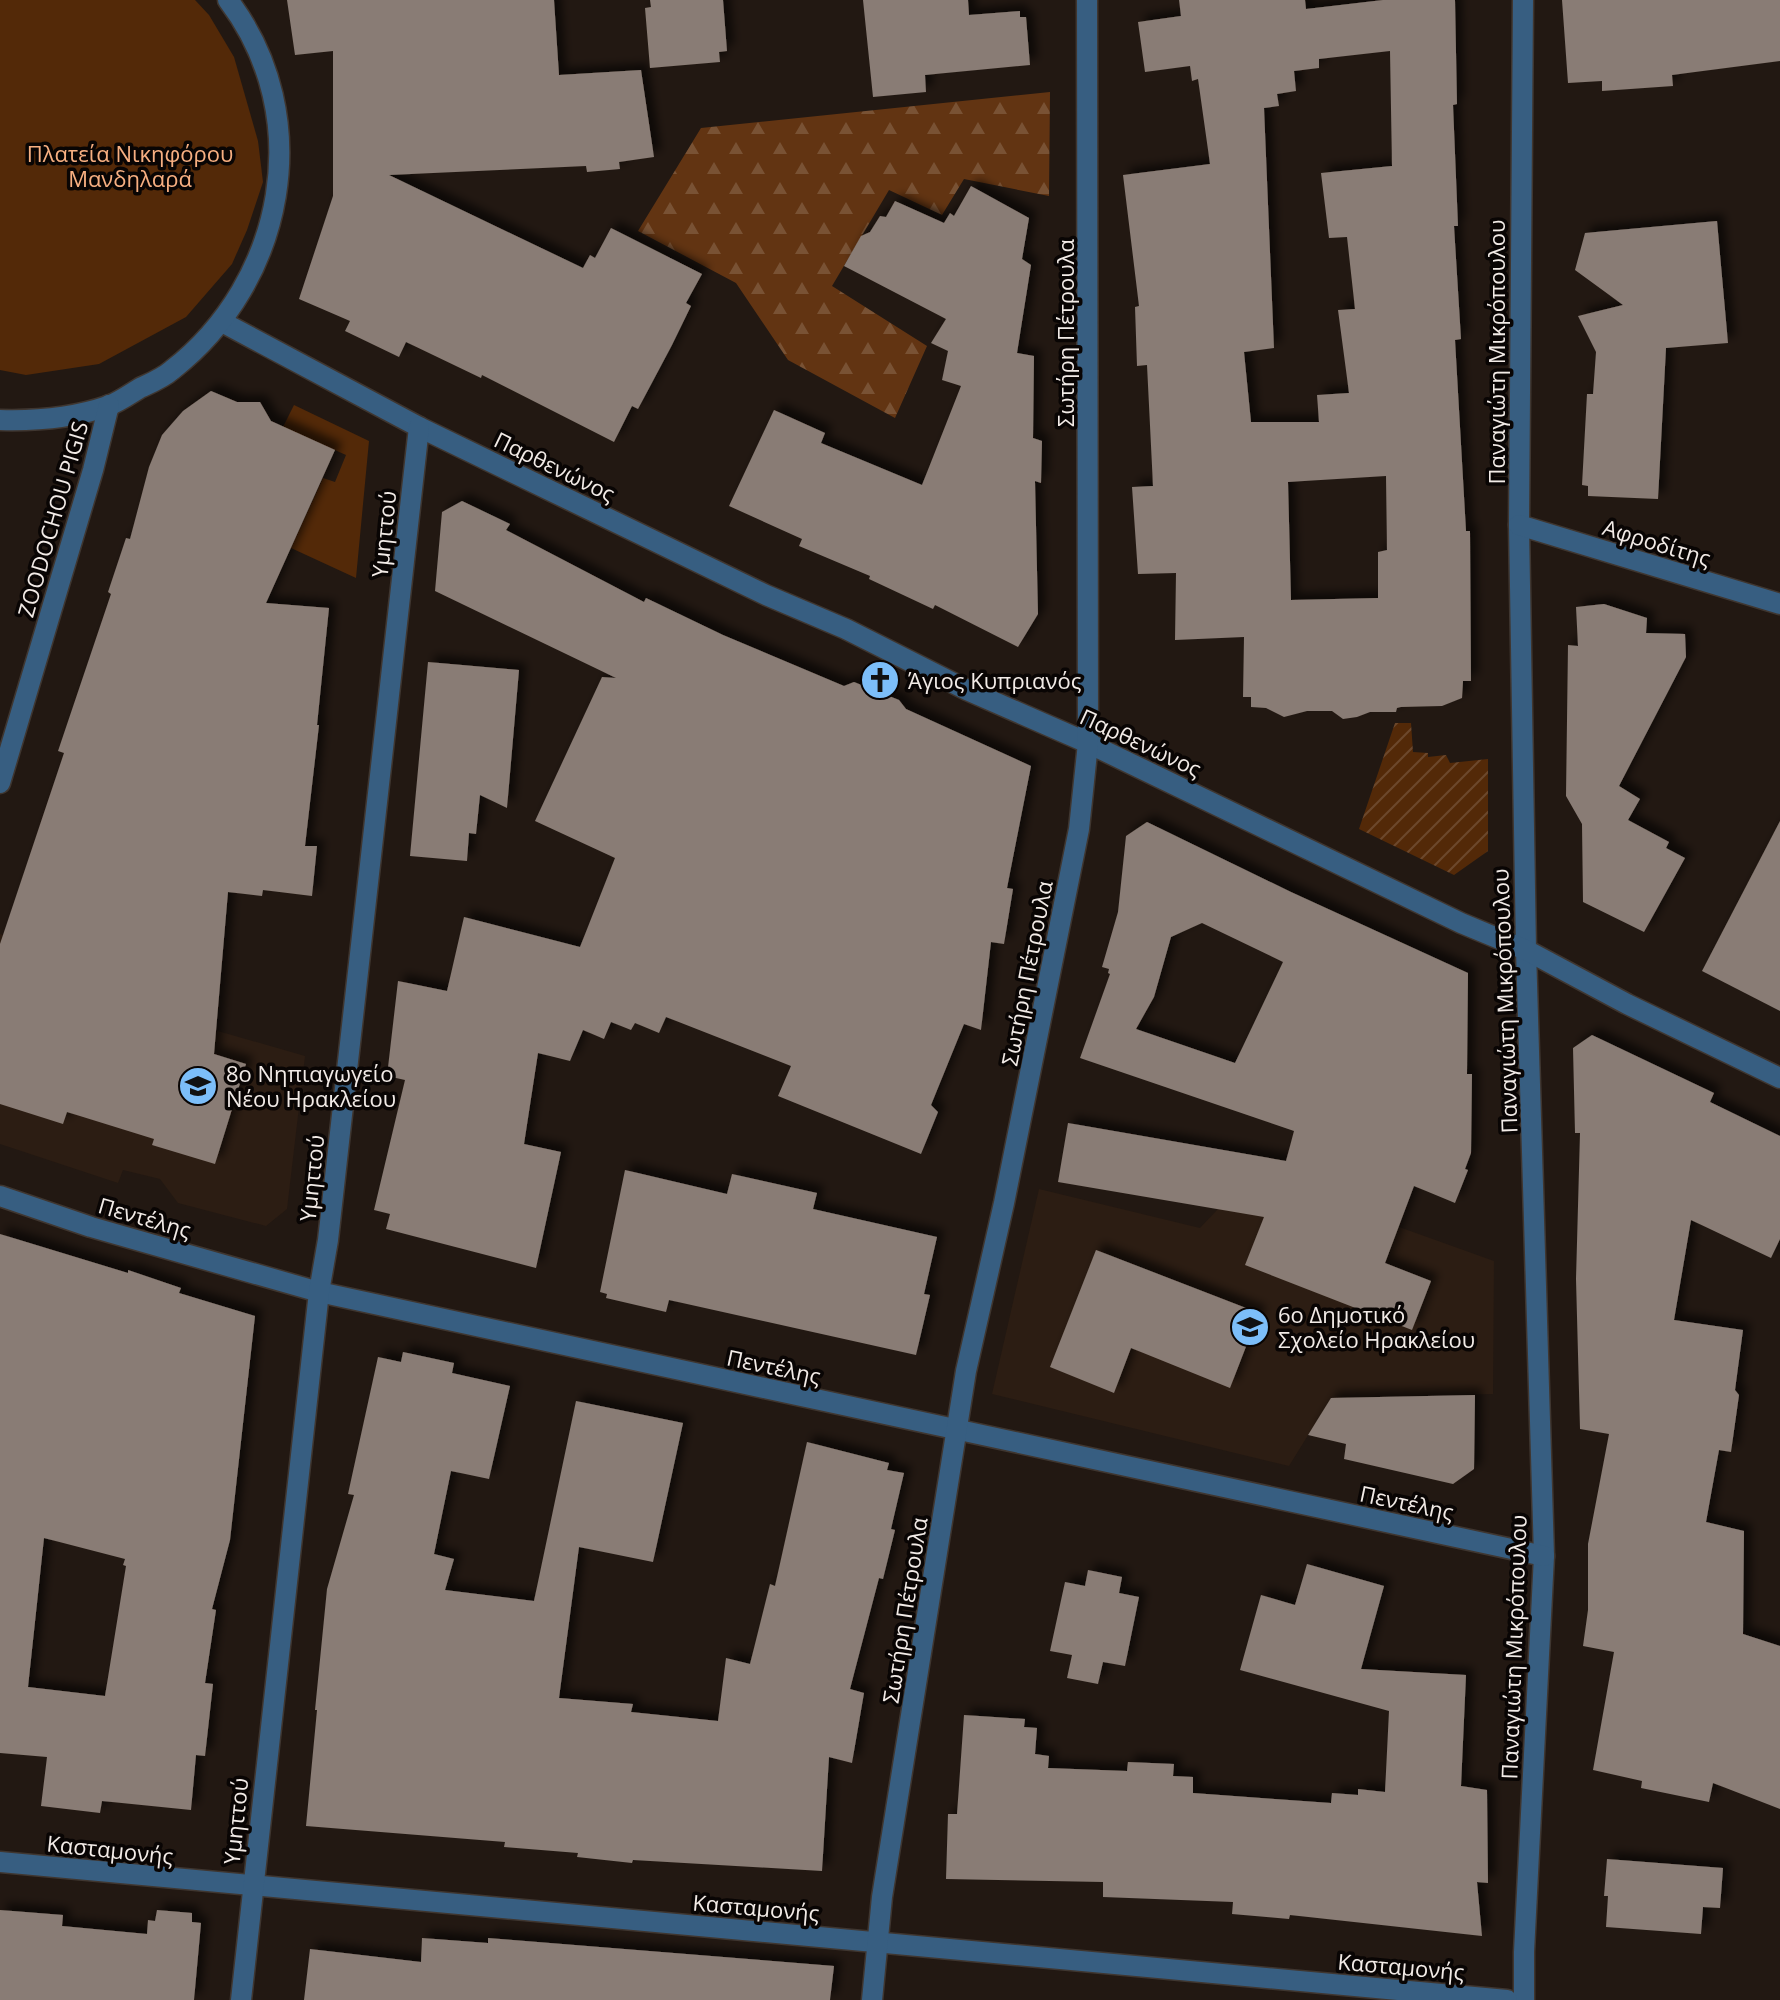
<svg xmlns="http://www.w3.org/2000/svg" width="1780" height="2000" viewBox="0 0 1780 2000" font-family="'Open Sans',sans-serif">
  <style>
    .built { fill: #2c1d13 }
    .forest { fill: url(#forest-firs) }
    .park { fill: #532908 }
    .garden { fill: url(#garden-furrows) }
    .building { fill: #897c74; fill-rule: evenodd; filter: url(#shadow) }
    .lines { fill: none; stroke-linecap: round; stroke-linejoin: round }
    .minor-casing { stroke: #3f3630; stroke-width: 23 }
    .minor { stroke: #375e81; stroke-width: 20 }
    .labels { text-anchor: middle; dominant-baseline: central; stroke-width: 7; stroke-linejoin: round; paint-order: stroke }
    .park-label { font-size: 22px; fill: #f7af81; stroke: #090504 }
    .street-label { font-size: 22px; fill: #f2ebe7; stroke: #090504 }
    .poi-label { font-size: 22px; fill: #f2ebe7; stroke: #090504; text-anchor: start }
  </style>
  <defs>
    <pattern id="forest-firs" width="22" height="20" patternUnits="userSpaceOnUse" patternTransform="scale(2)"><rect width="22" height="20" fill="#623412"/><path d="M5 1l3.5 6h-7zM16 11l3.5 6h-7z" fill="#795234"/></pattern>
    <pattern id="garden-furrows" width="10" height="10" patternUnits="userSpaceOnUse" patternTransform="scale(2)"><rect width="10" height="10" fill="#532908"/><path d="M-1 1l2-2M0 10L10 0M9 11l2-2" fill="none" stroke="#6c482c"/></pattern>
    <filter id="shadow"><feDropShadow dx="7" dy="-7" stdDeviation="4" flood-color="#0009"/></filter>
  </defs>
  <rect width="100%" height="100%" fill="#221812"/>
  <g class="built">
    <polygon points="0,934 116,970 197,1025 305,1056 287,1209 266,1226 178,1203 160,1179 123,1170 118,1183 0,1144"/>
    <polygon points="1251,1174 1494,1261 1493,1394 1331,1398 1289,1466 992,1394 1039,1189 1200,1228"/>
  </g>
  <polygon class="forest" points="1050,92 1049,196 964,179 942,215 889,190 832,286 927,346 895,418 788,360 736,283 638,231 701,128"/>
  <g class="park">
    <polygon points="0,0 195,0 209,15 234,57 258,141 263,182 247,230 232,264 186,317 99,364 26,375 0,370"/>
    <polygon points="294,405 369,441 356,578 291,548 323,478 335,482 346,455 294,432 277,439"/>
  </g>
  <polygon class="garden" points="1395,723 1411,723 1413,752 1428,753 1428,757 1446,755 1450,763 1488,759 1488,851 1454,875 1359,829"/>
  <g class="building">
    <polygon points="287,0 554,0 559,75 641,70 654,157 619,162 620,169 587,172 586,166 389,175 583,268 590,255 595,258 611,228 702,274 686,303 691,306 672,345 638,409 632,406 614,442 482,375 481,378 406,342 399,357 345,331 350,321 299,299 333,196 333,51 295,55"/>
    <polygon points="650,0 723,0 727,51 719,52 720,62 650,68 645,8 651,7"/>
    <polygon points="863,0 968,0 969,15 1020,11 1020,17 1026,17 1030,65 925,75 926,92 873,97"/>
    <path d="M1179 0H1305L1306 9 1383 0H1455L1457 104 1453 105 1458 226H1454L1461 339 1455 340 1466 531H1470L1471 681H1463L1462 698 1442 706 1401 707 1397 708 1396 712H1370L1357 717 1343 719 1332 711H1307L1284 717 1266 708 1251 707V697H1243L1244 637 1175 640 1176 573 1138 574 1132 487 1153 486 1147 365 1137 366 1135 307 1139 306 1123 175 1210 164 1198 79 1192 81 1190 66 1145 72 1138 22 1181 16ZM1390 51 1392 166 1321 173 1329 238 1347 237 1355 309 1338 310 1349 393 1317 395 1319 422H1251L1244 352 1274 348 1264 108 1279 106 1277 94 1296 91 1294 71 1319 68V59ZM1386 476 1387 550 1378 552V598L1291 600 1288 482Z"/>
    <polygon points="1562,0 1780,0 1780,61 1672,75 1673,86 1602,91 1602,81 1568,83"/>
    <polygon points="971,186 1029,218 1022,259 1031,265 1017,353 1034,356 1033,438 1042,441 1041,483 1035,481 1038,614 1018,647 935,605 933,609 869,579 870,576 799,546 802,539 729,506 774,410 825,433 821,443 922,485 961,386 942,380 948,351 931,343 946,319 844,266 861,236 870,232 880,216 886,217 895,201 944,223 950,213 954,216"/>
    <polygon points="1717,221 1728,343 1666,348 1658,499 1588,496 1588,486 1582,485 1587,394 1593,394 1596,352 1578,316 1623,305 1575,270 1585,233"/>
    <polygon points="211,391 237,402 260,402 271,421 335,450 266,603 329,608 317,725 319,725 305,846 317,846 312,896 263,890 262,896 228,892 214,1054 246,1064 215,1164 152,1145 154,1139 67,1112 63,1124 0,1104 0,944 64,753 58,751 111,594 108,592 126,538 130,539 149,467 162,435 183,411"/>
    <polygon points="462,501 510,524 506,530 644,602 646,598 723,635 844,686 854,682 899,700 906,709 1031,766 1007,888 1013,889 1004,944 991,942 981,1030 964,1024 931,1105 938,1112 921,1154 778,1096 791,1066 666,1017 659,1033 635,1023 631,1030 611,1022 604,1039 583,1030 570,1061 538,1053 524,1144 561,1152 536,1268 386,1229 390,1214 374,1210 405,1080 387,1076 398,981 447,991 464,917 580,947 615,858 535,821 602,677 616,678 435,591 442,512"/>
    <polygon points="1604,604 1647,618 1646,633 1685,634 1686,657 1619,786 1640,799 1628,820 1669,842 1666,848 1685,858 1644,932 1583,902 1582,824 1566,796 1568,645 1578,646 1576,607"/>
    <polygon points="428,662 519,670 507,808 480,795 476,834 469,833 467,861 410,856"/>
    <polygon points="1780,821 1780,1011 1702,971"/>
    <path d="M1147 822 1291 892 1468 973 1467 1074H1472L1471 1153 1465 1169 1468 1170 1455 1203 1414 1186 1385 1263 1431 1281 1412 1330 1245 1265 1264 1217 1058 1182 1068 1123 1286 1161 1294 1131 1080 1058 1110 974 1108 973 1109 969 1102 967 1118 912 1126 836ZM1202 923 1283 962 1235 1063 1136 1029 1154 997 1171 937Z"/>
    <polygon points="1592,1035 1714,1093 1710,1102 1780,1136 1780,1239 1771,1258 1691,1220 1674,1320 1743,1330 1735,1390 1739,1395 1731,1452 1719,1450 1706,1522 1744,1531 1743,1634 1780,1646 1780,1809 1713,1783 1709,1802 1641,1788 1642,1781 1593,1770 1614,1652 1583,1646 1588,1610 1588,1544 1609,1434 1580,1429 1576,1279 1580,1133 1575,1133 1573,1048"/>
    <polygon points="625,1170 727,1194 732,1174 817,1193 813,1209 937,1237 924,1294 930,1295 916,1355 669,1300 666,1312 606,1298 607,1294 600,1292"/>
    <path d="M0 1234 128 1273V1270L181 1288 179 1293 255 1316 230 1540 212 1609 216 1610 205 1683 213 1684 205 1756 196 1755 191 1810 102 1801 100 1813 41 1806 47 1757 0 1753ZM44 1538 125 1559 123 1565 126 1566 105 1696 28 1687Z"/>
    <polygon points="1096,1250 1259,1313 1230,1388 1131,1348 1114,1393 1050,1367"/>
    <polygon points="403,1352 454,1363 452,1373 510,1386 489,1479 451,1471 434,1554 454,1559 445,1590 534,1601 576,1401 683,1423 653,1562 579,1547 559,1698 633,1704 631,1712 718,1721 726,1658 750,1664 770,1584 775,1586 807,1442 889,1463 887,1470 904,1473 891,1529 895,1530 883,1579 879,1578 850,1689 864,1693 852,1763 829,1757 822,1871 633,1860 632,1863 577,1857 578,1853 504,1847 505,1842 306,1826 317,1710 315,1710 327,1589 354,1495 348,1494 378,1357 401,1362"/>
    <polygon points="1475,1395 1474,1469 1453,1484 1344,1459 1346,1444 1308,1435 1331,1398"/>
    <polygon points="1307,1564 1384,1586 1361,1669 1466,1675 1461,1786 1487,1790 1488,1883 1477,1882 1482,1936 1290,1915 1289,1919 1232,1914 1233,1902 1103,1897 1103,1882 946,1879 948,1814 957,1814 964,1715 1025,1719 1024,1727 1037,1728 1035,1754 1049,1756 1048,1768 1127,1771 1128,1762 1174,1764 1173,1776 1193,1777 1193,1793 1331,1803 1332,1793 1358,1795 1358,1789 1385,1792 1389,1711 1240,1670 1261,1595 1295,1605"/>
    <polygon points="1088,1570 1122,1577 1119,1593 1139,1597 1125,1666 1103,1662 1098,1684 1067,1678 1072,1655 1050,1651 1065,1582 1085,1586"/>
    <polygon points="1607,1859 1723,1868 1720,1908 1703,1907 1701,1934 1606,1927 1608,1896 1604,1896"/>
    <polygon points="0,1910 63,1915 62,1926 147,1934 148,1920 155,1921 157,1910 192,1913 192,1922 201,1923 194,2000 0,2000"/>
    <polygon points="422,1938 488,1943 488,1938 834,1966 830,2000 304,2000 310,1949 421,1962"/>
  </g>
  <g class="lines">
    <g class="minor-casing">
      <g id="minor">
        <polyline points="1523,0 1519,525 1526,950 1544,1556 1524,1952 1524,2000"/>
        <polyline points="222,322 419,427 766,595 846,629 967,690 1088,743 1461,923 1526,950 1627,1004 1780,1078"/>
        <path d="M0 420C36 421 73 418 108 406 119 402 130 394 140 388 151 383 163 378 172 370 285 282 317 117 228 0"/>
        <polyline points="1519,525 1780,604"/>
        <polyline points="0,783 93,470 109,405"/>
        <polyline points="0,1196 91,1227 319,1292 1544,1556"/>
        <polyline points="0,1862 1507,2000"/>
        <polyline points="241,2000 319,1292 328,1240 419,427"/>
        <polyline points="872,2000 882,1897 966,1371 1004,1203 1079,829 1088,743 1087,0"/>
      </g>
    </g>
    <use href="#minor" class="minor"/>
  </g>
  <defs>
    <g id="church-disc" transform="scale(2)"><circle r="9.5" fill="#7cbef9" stroke="#090504"/><path d="M-1.2-6h2.4v3.5h3.3v2.4h-3.3V6h-2.4V-.1h-3.3v-2.4h3.3Z" fill="#111"/></g>
    <g id="school-disc" transform="scale(2)"><circle r="9.5" fill="#7cbef9" stroke="#090504"/><path d="M0-5L7-2L0 1L-7-2ZM-4 1L0 2.5L4 1V4Q0 6-4 4Z" fill="#111"/></g>
  </defs>
  <g fill-rule="evenodd">
    <use href="#church-disc" x="880" y="680"/>
    <use href="#school-disc" x="198" y="1086"/>
    <use href="#school-disc" x="1250" y="1327"/>
  </g>
  <g class="labels">
    <g class="park-label">
      <text x="130" y="153">Πλατεία Νικηφόρου<tspan x="130" dy="25">Μανδηλαρά</tspan></text>
    </g>
    <g class="street-label">
      <text transform="translate(1065 333) rotate(-90)">Σωτήρη Πέτρουλα</text>
      <text transform="translate(1496 352) rotate(-90)">Παναγιώτη Μικρόπουλου</text>
      <text transform="translate(555 466) rotate(26)">Παρθενώνος</text>
      <text transform="translate(52 519) rotate(-74)">ZOODOCHOU PIGIS</text>
      <text transform="translate(383 534) rotate(-84)">Υμηττού</text>
      <text transform="translate(1657 542) rotate(17)">Αφροδίτης</text>
      <text transform="translate(1141 742) rotate(25)">Παρθενώνος</text>
      <text transform="translate(1026 973) rotate(-79)">Σωτήρη Πέτρουλα</text>
      <text transform="translate(1504 1001) rotate(-92)">Παναγιώτη Μικρόπουλου</text>
      <text transform="translate(311 1178) rotate(-84)">Υμηττού</text>
      <text transform="translate(145 1217) rotate(16)">Πεντέλης</text>
      <text transform="translate(774 1366) rotate(12)">Πεντέλης</text>
      <text transform="translate(1407 1502) rotate(12)">Πεντέλης</text>
      <text transform="translate(904 1610) rotate(-81)">Σωτήρη Πέτρουλα</text>
      <text transform="translate(1513 1647) rotate(-88)">Παναγιώτη Μικρόπουλου</text>
      <text transform="translate(235 1821) rotate(-84)">Υμηττού</text>
      <text transform="translate(110 1849) rotate(6)">Κασταμονής</text>
      <text transform="translate(756 1907) rotate(5)">Κασταμονής</text>
      <text transform="translate(1401 1966) rotate(5)">Κασταμονής</text>
    </g>
    <g class="poi-label">
      <text x="908" y="680">Άγιος Κυπριανός</text>
      <text x="226" y="1073">8ο Νηπιαγωγείο<tspan x="226" dy="25">Νέου Ηρακλείου</tspan></text>
      <text x="1278" y="1314">6ο Δημοτικό<tspan x="1278" dy="25">Σχολείο Ηρακλείου</tspan></text>
    </g>
  </g>
</svg>
